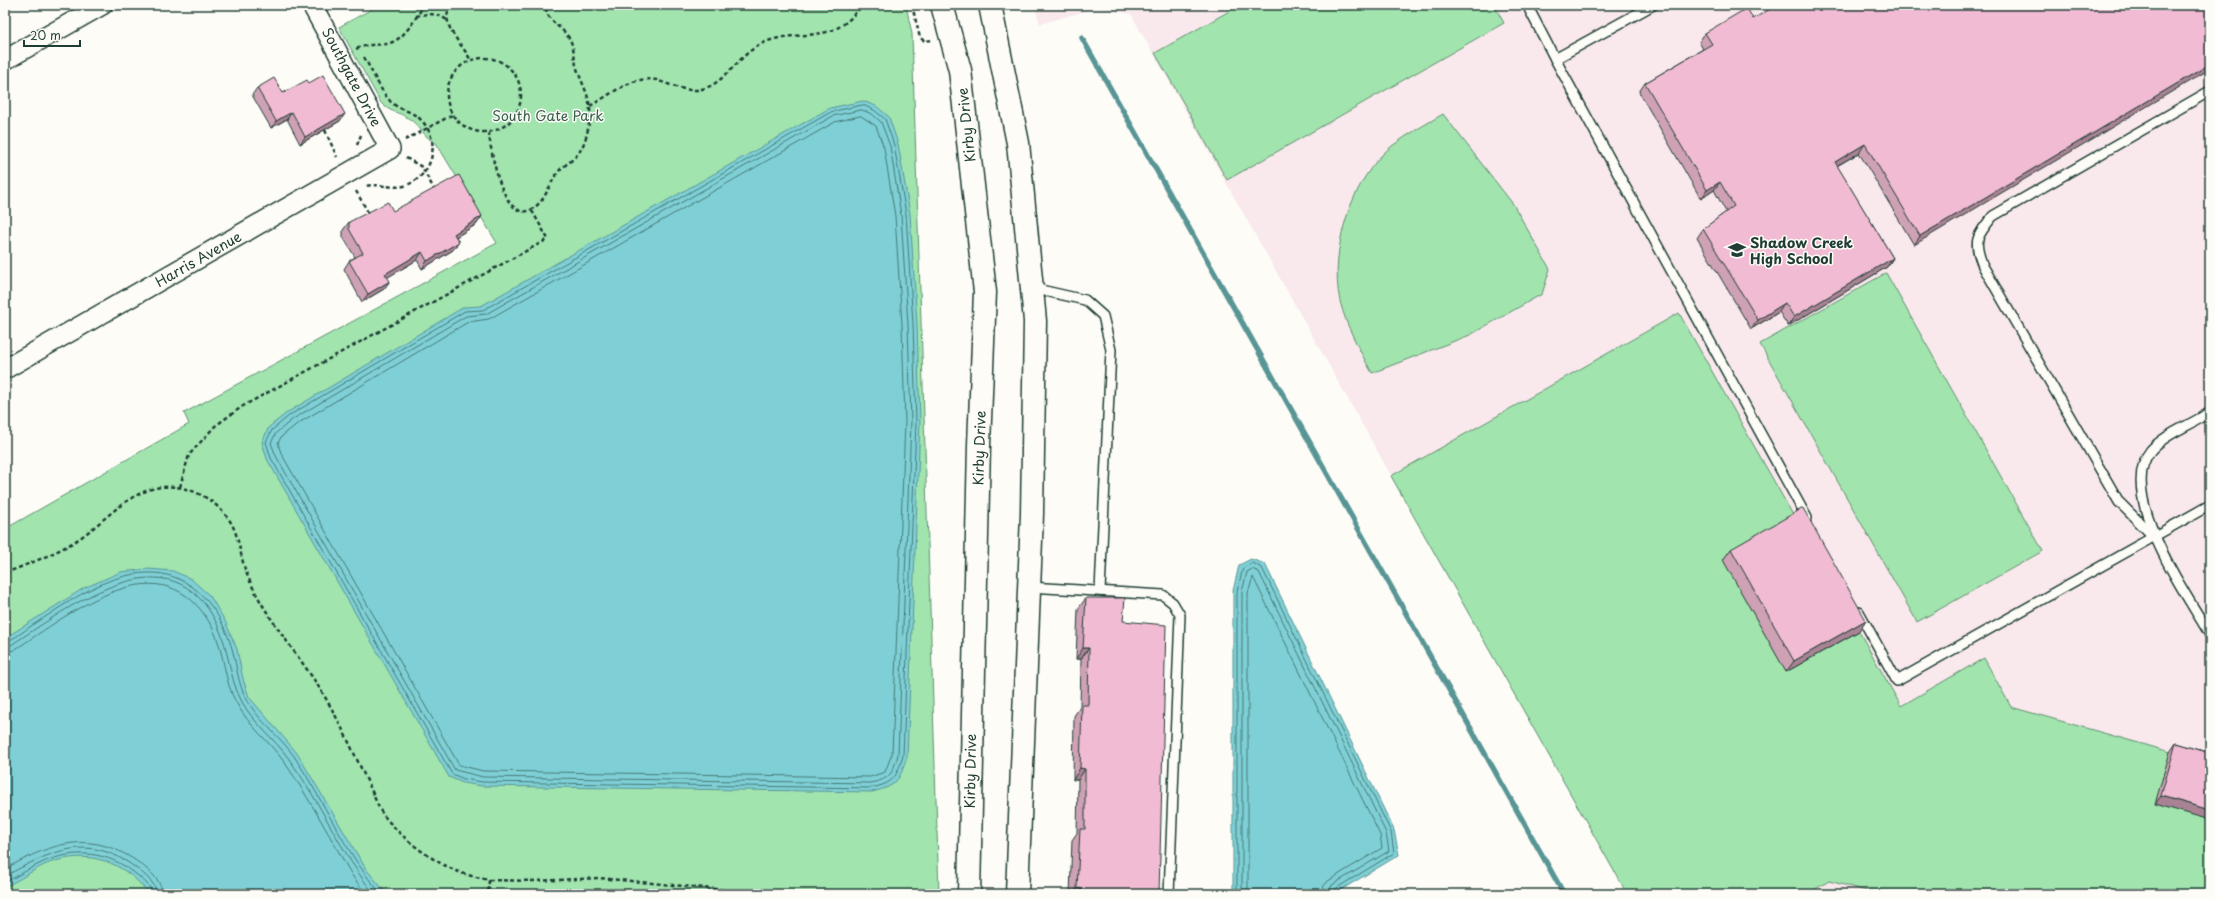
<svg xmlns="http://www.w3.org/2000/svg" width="2215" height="899" viewBox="0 0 2215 899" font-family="'Playpen Sans',sans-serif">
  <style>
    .built { fill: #f9e8ec }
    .green { fill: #a1e4ae; stroke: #609071 }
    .water { fill: #7fd0d6; stroke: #599595 }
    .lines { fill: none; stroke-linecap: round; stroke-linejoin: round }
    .shore { stroke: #457875; stroke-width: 1 }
    .stream { stroke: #599595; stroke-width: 5.5 }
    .lane-casing { stroke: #1f3d34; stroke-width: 12 }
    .street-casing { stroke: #1f3d34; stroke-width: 22 }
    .secondary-casing { stroke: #1f3d34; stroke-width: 25 }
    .path { stroke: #1f3d34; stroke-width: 2.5; stroke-dasharray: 4 3; stroke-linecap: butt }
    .lane { stroke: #fdfcf7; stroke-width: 9 }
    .street { stroke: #fdfcf7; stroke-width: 19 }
    .secondary { stroke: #fdfcf7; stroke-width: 22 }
    .wall { fill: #cfa1b5; stroke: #1f3d34 }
    .shaded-wall { fill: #a98394; stroke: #1f3d34 }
    .building { fill: #f1bbd3; stroke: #1f3d34 }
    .labels { text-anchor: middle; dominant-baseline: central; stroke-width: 3; stroke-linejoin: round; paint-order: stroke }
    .street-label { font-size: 14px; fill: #1f3d34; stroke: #fdfcf7 }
    .park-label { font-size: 14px; fill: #395e4c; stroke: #fdfcf7 }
    .poi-label { font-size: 14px; font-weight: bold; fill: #1f3d34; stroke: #fdfcf7; text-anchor: start }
  </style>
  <rect width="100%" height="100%" fill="#fdfcf7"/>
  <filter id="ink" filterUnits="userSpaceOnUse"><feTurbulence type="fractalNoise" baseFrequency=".025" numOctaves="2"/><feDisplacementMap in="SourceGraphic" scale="8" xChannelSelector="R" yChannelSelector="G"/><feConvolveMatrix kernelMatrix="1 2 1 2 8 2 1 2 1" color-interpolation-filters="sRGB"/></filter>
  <g filter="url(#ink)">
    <polygon class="built" points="1034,5 2210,5 2210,894 1627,894 1131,14 1096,8 1040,24"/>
    <g class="green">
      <path d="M379 5H906L912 34 939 894H5V529L189 424 184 413 497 243 436 143C424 138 420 125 408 118 397 111 391 113 381 103L339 27Z"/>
      <polygon points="1240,5 1494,5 1504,23 1227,180 1155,53"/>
      <path d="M1443 114 1513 204 1550 269 1542 294 1470 335 1372 373C1359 349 1346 326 1340 301 1329 252 1351 178 1392 146 1408 134 1426 124 1443 114Z"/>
      <polygon points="1886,273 2043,551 1917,622 1760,344"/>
      <polygon points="1679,313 1901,706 1984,658 2011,707 2210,763 2210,894 1878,894 1829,881 1807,894 1627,894 1391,476"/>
    </g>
    <g class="water">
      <path d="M863 101 876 106 889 117 898 144 910 214 917 324 920 422 907 757C899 781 897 786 872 792L482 786 463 783 449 777 267 459 262 442 269 427 288 412 464 307 481 306 830 108Z"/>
      <polygon points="1251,559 1265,564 1394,830 1399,855 1334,894 1233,894 1233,591 1239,565"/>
      <path d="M148 569 173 571 191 579 210 596 225 621 237 649 243 679 249 697 297 753 366 869 387 894H149C124 861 88 849 49 863 33 869 20 881 5 886V638L84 588 121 572Z"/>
    </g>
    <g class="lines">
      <g class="shore">
        <path d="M863 105 874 110 885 119 894 145 906 214 913 324 916 422 903 756C896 778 894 783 871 788L482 782 464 779 452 774 271 458 266 442 272 430 290 415 465 311 483 310 831 112Z"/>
        <path d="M862 110 872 114 881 122 890 146 901 215 908 325 911 422 898 755C892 774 891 779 870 783L483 777 455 770 276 456 271 443 276 433 293 419 466 316 486 314 833 116Z"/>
        <polygon points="861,116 876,126 884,148 895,216 902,325 905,422 892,754 885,772 870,777 483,771 459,765 281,453 278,443 281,437 297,424 468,322 489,319 835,122"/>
        <path d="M5 641C15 640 27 628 36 623 70 601 106 574 147 573 193 571 222 611 233 652 237 667 238 684 246 698 257 720 280 736 294 756 324 801 345 853 381 894"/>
        <path d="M5 646 11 645C70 607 171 526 218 626 229 650 229 677 241 700 252 722 275 739 289 759 321 802 340 852 374 894"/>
        <path d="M5 652 14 650C72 613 163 536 212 627 225 651 223 681 237 704 249 726 270 742 285 763 310 799 331 839 353 877L366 894"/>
        <path d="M5 869C54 842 92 828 142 865 151 872 162 882 163 894"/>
        <path d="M5 876C52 851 88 832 136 868 144 874 156 883 157 894"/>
        <path d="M5 882C15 878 25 871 35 866 68 849 102 849 132 871 139 877 151 884 152 894"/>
        <polyline points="1237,894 1237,591 1243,568 1252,563 1262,568 1391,832 1394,853 1335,889 1333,894"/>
        <polyline points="1242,894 1242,592 1247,572 1252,569 1259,572 1386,833 1389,851 1332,885 1328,894"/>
        <polyline points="1248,894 1248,593 1253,577 1380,835 1382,848 1328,881 1323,887 1322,894"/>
      </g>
      <polyline class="stream" points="1082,38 1564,894"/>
      <g class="lane-casing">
        <g id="lane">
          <polyline points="1527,5 1555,59 1653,5"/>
          <polyline points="1555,59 1807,518"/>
          <polyline points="1032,288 1085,300 1103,316 1111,350 1100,591"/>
          <path d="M2210 412C2192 425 2166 433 2151 450 2115 493 2187 595 2210 635"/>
          <path d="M2154 537 2119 502 1983 266C1973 241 1976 237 1993 216L2210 91"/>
          <polyline points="1029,587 1163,595 1173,603 1180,615 1169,894"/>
          <polyline points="1859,612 1897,681 2210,505"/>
        </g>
      </g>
      <g class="street-casing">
        <g id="street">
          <polyline points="5,60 102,5"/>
          <polyline points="5,369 390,149 312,5"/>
        </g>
      </g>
      <g class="secondary-casing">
        <g id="secondary">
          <polyline points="942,5 960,70 985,292 979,445 969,894"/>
          <polyline points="990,5 1018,143 1035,321 1032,514 1017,894"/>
        </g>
      </g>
      <g class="path">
        <path d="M450 5C440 28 462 42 471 61"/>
        <polyline points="912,5 920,38 925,41 932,40"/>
        <path d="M416 16C429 13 436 13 447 20"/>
        <path d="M356 49C366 44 375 45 386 44 404 41 415 19 424 5"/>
        <path d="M364 57C372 71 379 88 390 101 398 110 410 110 419 118 442 138 435 176 404 186 391 189 379 183 365 186"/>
        <circle cx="484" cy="95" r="37"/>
        <path d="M590 106C609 96 632 75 656 80 669 84 683 91 697 90 724 87 738 55 761 44 798 26 833 49 861 5"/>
        <polyline points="325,130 337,157"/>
        <path d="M489 132C490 149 503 226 532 209 546 201 549 184 558 172 563 166 569 163 574 158 585 149 589 128 590 114 591 96 580 81 576 65 574 56 574 46 569 38 560 24 548 24 545 5"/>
        <polyline points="405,140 452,115"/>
        <polyline points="357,145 361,135"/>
        <polyline points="406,158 422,167 435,191"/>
        <polyline points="356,191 369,214"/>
        <polyline points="180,487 189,455 215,426 243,406 548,239 531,209"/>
        <path d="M5 573C29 564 52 555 74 542 103 524 127 491 162 487 189 484 215 499 230 521 239 535 240 556 246 572 265 620 304 659 329 704 344 730 356 758 369 785 374 795 378 809 385 817 403 839 428 858 454 870 464 875 477 877 489 880L488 894"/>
        <polyline points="489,880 535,881 599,878 767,894"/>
        <polyline points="854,894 937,891 938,894"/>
      </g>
      <use href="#lane" class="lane"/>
      <use href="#street" class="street"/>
      <use href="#secondary" class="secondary"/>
    </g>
    <g class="wall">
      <polygon points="2210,5 1914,245 1859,153 1837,166 1893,258 1887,267 1788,326 1779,312 1751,329 1697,238 1703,229 1726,212 1714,190 1701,199 1639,92 1645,83 1703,49 1699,42 1705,33 1753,19"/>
      <polygon points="309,83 340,121 300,144 287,119 271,128 252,95 257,88 283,93"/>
      <polygon points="349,222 477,224 456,237 459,242 453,250 422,269 417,260 387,277 384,289 362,302 344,269 349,261 355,257 343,237 343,230"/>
      <polygon points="1731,549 1859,631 1786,672 1723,560"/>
      <polygon points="1086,598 1123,621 1159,894 1070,894 1072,840 1077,833 1078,780 1073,780 1074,716 1080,707 1081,659 1076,659 1078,609"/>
      <polygon points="2176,743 2210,753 2155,804 2170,752"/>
    </g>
    <g class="shaded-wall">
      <polygon points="2210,64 2210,69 1914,245 1920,236"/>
      <polygon points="292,112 287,119 271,128 276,121"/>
      <polygon points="345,114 340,121 300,144 305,137"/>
      <polygon points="1865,144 1859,153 1829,170 1835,162"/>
      <polygon points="1720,182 1714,190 1701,199 1707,190"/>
      <polygon points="482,216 477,224 448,242 454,234"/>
      <polygon points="459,242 453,250 422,269 427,261"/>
      <polygon points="422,252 417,260 380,282 385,274"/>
      <polygon points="1893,258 1887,267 1788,326 1794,317"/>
      <polygon points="390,281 384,289 362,302 368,294"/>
      <polygon points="1785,303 1779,312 1751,329 1758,320"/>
      <polygon points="1866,620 1859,631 1786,672 1794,661"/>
      <polygon points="1083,648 1089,648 1081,659 1076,659"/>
      <polygon points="1080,768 1085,769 1078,780 1073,780"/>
      <polygon points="2161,796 2210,810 2210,820 2155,804"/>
      <polygon points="1077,888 1082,889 1078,894 1073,894"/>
    </g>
    <g class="building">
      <polygon points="1777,5 2210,5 2210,64 1920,236 1865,144 1835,162 1893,258 1794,317 1785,303 1758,320 1703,229 1734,206 1720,182 1707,190 1645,83 1712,44 1705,33 1747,8 1753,19"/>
      <polygon points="323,75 345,114 305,137 292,112 276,121 257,88 274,78 283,93 307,80 309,83"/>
      <polygon points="459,175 482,216 454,234 459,242 427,261 422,252 385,274 390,281 368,294 349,261 363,253 349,229 349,222 388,202 393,211"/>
      <polygon points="1803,508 1866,620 1794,661 1731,549"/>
      <polygon points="1086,598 1125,598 1123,621 1166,625 1159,894 1082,894 1082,889 1077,888 1080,829 1085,829 1085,769 1080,768 1082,705 1088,705 1089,648 1083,648"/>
      <polygon points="2176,743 2210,753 2210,810 2161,796"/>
    </g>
  </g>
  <defs>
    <g id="school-bare" transform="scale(1.38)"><path d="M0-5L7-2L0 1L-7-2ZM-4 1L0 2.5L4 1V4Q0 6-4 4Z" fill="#1f3d34" stroke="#fdfcf7" stroke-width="2.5" paint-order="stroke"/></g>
  </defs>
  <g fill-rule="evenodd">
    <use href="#school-bare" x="1737" y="250"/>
  </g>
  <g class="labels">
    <g class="street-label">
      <text transform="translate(352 77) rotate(62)">Southgate Drive</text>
      <text transform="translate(966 125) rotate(-96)">Kirby Drive</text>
      <text transform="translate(198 259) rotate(-30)">Harris Avenue</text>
      <text transform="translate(979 448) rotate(-88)">Kirby Drive</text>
      <text transform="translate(970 771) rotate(-89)">Kirby Drive</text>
    </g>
    <g class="park-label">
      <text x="548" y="115">South Gate Park</text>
    </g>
    <g class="poi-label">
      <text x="1750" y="242">Shadow Creek<tspan x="1750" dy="16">High School</tspan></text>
    </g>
  </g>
  <rect width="2215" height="899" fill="none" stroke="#fdfcf7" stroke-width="20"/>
  <rect x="10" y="10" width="2195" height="879" fill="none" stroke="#1f3d34" stroke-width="1.5" filter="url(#ink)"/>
  <path d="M24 40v6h56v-6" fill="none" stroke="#1f3d34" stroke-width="2"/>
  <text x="30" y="40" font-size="12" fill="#1f3d34" stroke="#fdfcf7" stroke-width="3" paint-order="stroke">20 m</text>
</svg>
